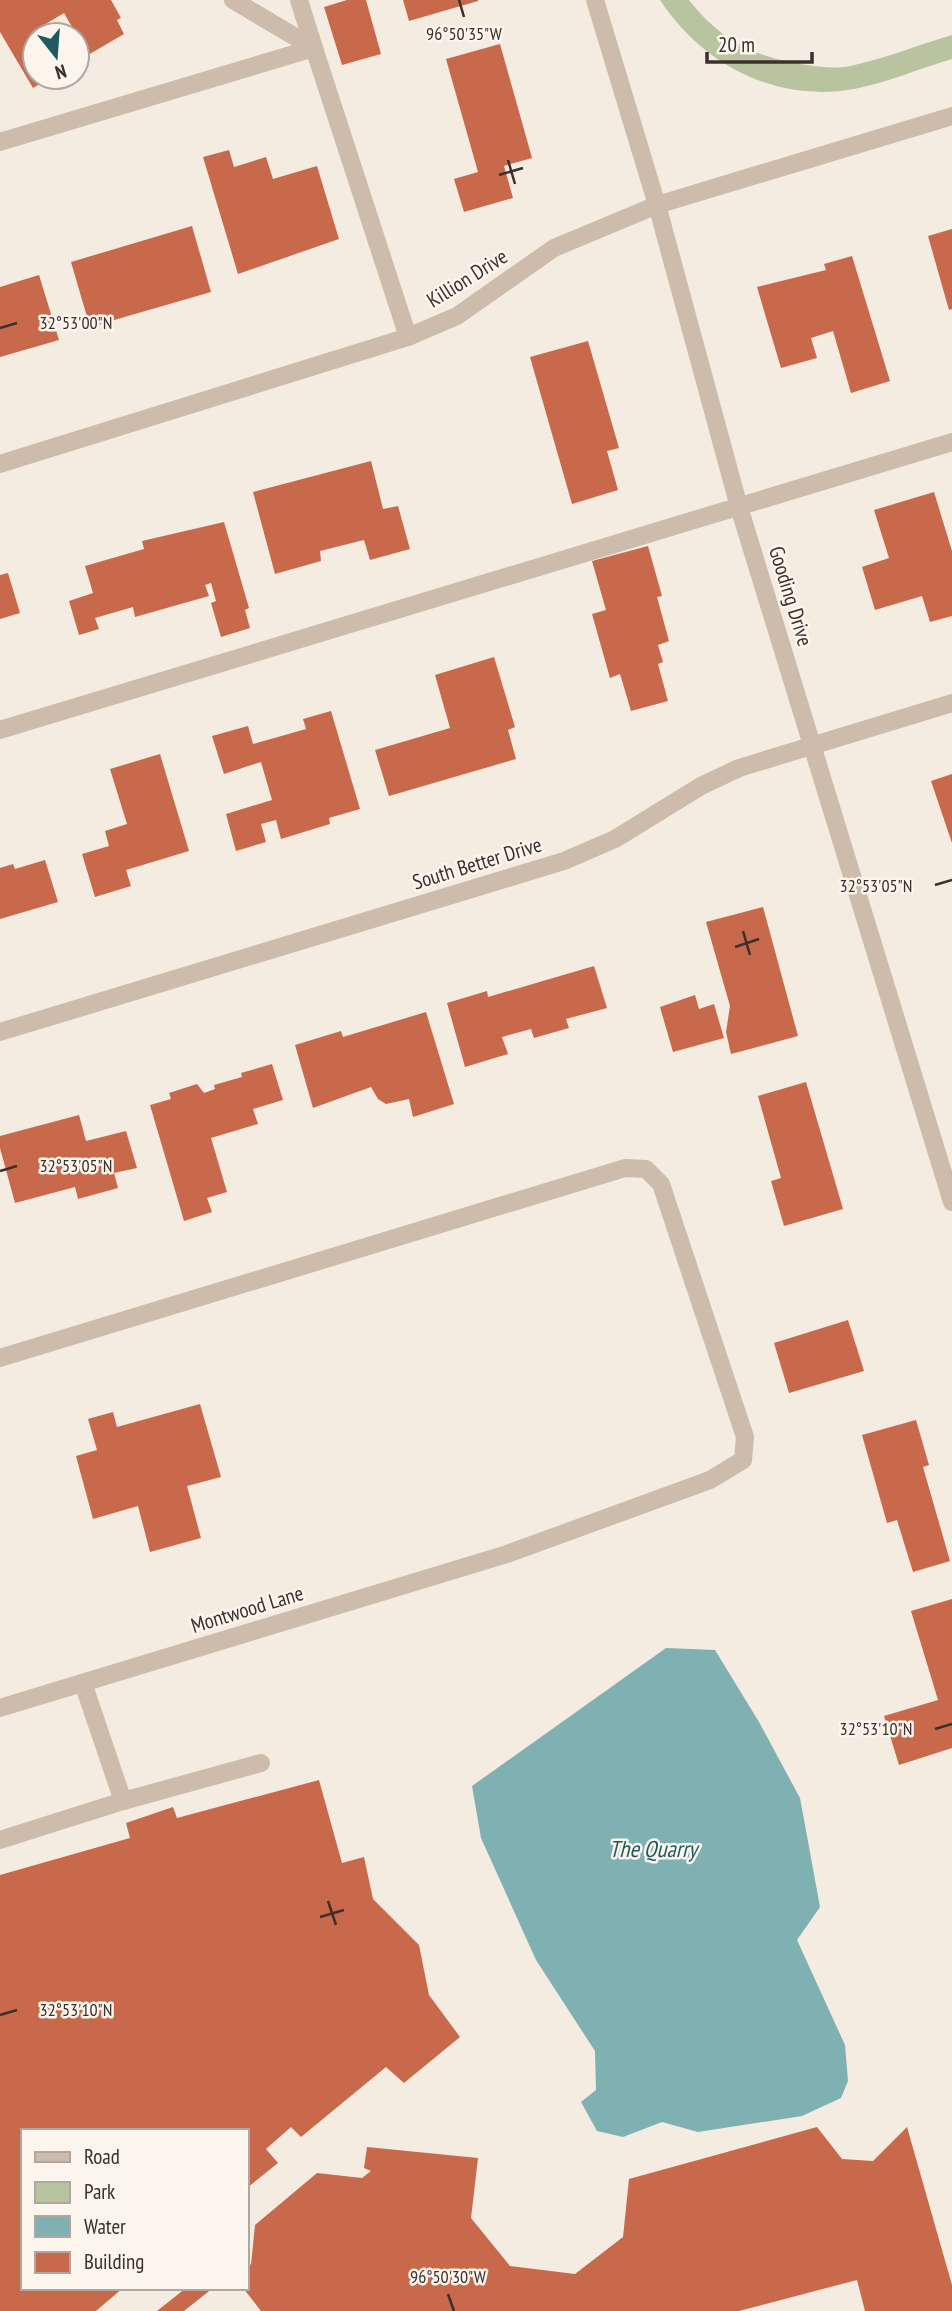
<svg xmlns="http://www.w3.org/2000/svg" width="952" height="2311" viewBox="0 0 952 2311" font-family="'PT Sans Narrow',sans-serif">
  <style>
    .green { fill: #b8c4a0 }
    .water { fill: #7fb0b2 }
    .building { fill: #c8694b }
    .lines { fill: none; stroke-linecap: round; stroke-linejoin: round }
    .minor { stroke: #cdbbac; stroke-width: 18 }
    .ticks { fill: none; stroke: #3b302b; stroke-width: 2.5 }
    .labels { text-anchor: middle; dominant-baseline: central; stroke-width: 5; stroke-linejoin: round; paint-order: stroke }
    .street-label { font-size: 21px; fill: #3b302b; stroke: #fbf5ee }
    .water-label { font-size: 23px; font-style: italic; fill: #1f5a5e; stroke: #fbf5ee }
    .ticks-label { font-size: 18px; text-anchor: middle; fill: #3b302b; stroke: #fbf5ee; stroke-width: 5; stroke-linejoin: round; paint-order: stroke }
  </style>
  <rect width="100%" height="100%" fill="#f4ebe1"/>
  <path class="green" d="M660 0H689C721 41 756 58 807 65 820 67 837 69 850 66 884 59 918 45 952 35V59C920 68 887 83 854 89 776 103 703 65 660 0Z"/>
  <polygon class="water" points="666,1648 715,1650 759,1722 800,1798 820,1907 797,1940 845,2045 848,2081 841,2098 802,2116 698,2132 662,2122 623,2137 597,2131 581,2102 596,2090 595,2051 536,1960 481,1838 472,1786"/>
  <g class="building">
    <polygon points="0,0 111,0 121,18 117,20 124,34 88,55 64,13 44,25 50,35 35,35 35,77 51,77 33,88 0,32"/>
    <polygon points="347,0 366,0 381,54 342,65 324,7"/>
    <polygon points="403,0 478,0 478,1 409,21"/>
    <polygon points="500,44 532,158 504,166 513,198 464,212 454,179 478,172 446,59"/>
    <polygon points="229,150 234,167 266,157 273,179 317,166 339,239 238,274 203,157"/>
    <polygon points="192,226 211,292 90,327 71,262"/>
    <polygon points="952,229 952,309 949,310 928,236"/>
    <polygon points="852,256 890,381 851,393 833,331 811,338 817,358 781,368 757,287 826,270 824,264"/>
    <polygon points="39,275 59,340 0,357 0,287"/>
    <polygon points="588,341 619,448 607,451 618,490 572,504 530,357"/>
    <polygon points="371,461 383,509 398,506 410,549 370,560 364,540 320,551 321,561 275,574 253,492"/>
    <polygon points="934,492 952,551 952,616 930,622 922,596 875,610 862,567 889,558 874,510"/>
    <polygon points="224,522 249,608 245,610 250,628 221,637 211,603 216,601 211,583 205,585 209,596 135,617 133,607 95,618 99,629 79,635 69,601 93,593 85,566 144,549 142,541"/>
    <polygon points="648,546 662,596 657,597 669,641 658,645 663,662 658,664 668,701 631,711 620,674 610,678 592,614 606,610 592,561"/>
    <polygon points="8,573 20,613 0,619 0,575"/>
    <polygon points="494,657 515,727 508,730 516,759 389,796 375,750 450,728 435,675"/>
    <polygon points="331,711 360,809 329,818 330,824 281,839 276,820 261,824 266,842 236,851 226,814 272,800 261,762 224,774 212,736 248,726 253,744 306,729 303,719"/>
    <polygon points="160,754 189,851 126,870 131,886 95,897 82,854 109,846 105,831 127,824 110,769"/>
    <polygon points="952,774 952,843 931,781"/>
    <polygon points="45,860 58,902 0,919 0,868 13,864 15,869"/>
    <polygon points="763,907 798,1036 731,1054 726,1032 730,1006 706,922"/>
    <polygon points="594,966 607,1008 566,1019 569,1028 534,1038 531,1029 502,1037 508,1054 465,1067 447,1003 487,991 488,997"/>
    <polygon points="695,995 699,1009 714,1004 724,1038 673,1052 660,1007"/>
    <polygon points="426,1012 454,1104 413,1117 409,1099 386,1104 378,1099 371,1087 313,1108 295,1045 341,1031 343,1037"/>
    <polygon points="272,1064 283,1100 253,1109 258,1124 211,1138 227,1192 207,1198 212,1212 184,1221 150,1105 171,1099 169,1093 197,1084 204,1093 215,1089 214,1085 242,1077 241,1073"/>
    <polygon points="806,1082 843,1209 784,1226 771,1181 781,1178 758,1096"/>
    <polygon points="79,1115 86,1141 126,1131 137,1168 114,1173 118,1188 78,1199 75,1187 15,1203 0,1148 0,1136"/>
    <polygon points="848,1320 864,1371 789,1393 774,1343"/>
    <polygon points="200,1404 221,1477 187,1486 201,1538 150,1552 138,1506 93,1519 76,1456 97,1450 88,1419 113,1412 117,1427"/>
    <polygon points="916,1420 929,1465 923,1467 950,1561 913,1572 897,1520 887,1523 862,1435"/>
    <polygon points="952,1599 952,1748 899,1765 884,1716 938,1700 911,1611"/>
    <polygon points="319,1780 342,1863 364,1857 373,1899 419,1945 429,1995 460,2037 404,2083 386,2067 301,2137 291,2127 266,2149 278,2163 247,2188 247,2131 23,2131 23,2288 123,2288 96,2311 0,2311 0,1875 130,1838 126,1823 173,1807 177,1818"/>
    <polygon points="817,2127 842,2159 873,2161 907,2127 952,2285 952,2311 865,2311 857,2280 739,2311 261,2311 243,2288 247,2288 247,2260 251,2265 255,2225 317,2173 362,2178 371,2171 364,2168 367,2147 478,2158 471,2218 510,2266 575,2274 623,2237 629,2179"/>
    <polygon points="186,2288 213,2288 184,2311 157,2311"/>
  </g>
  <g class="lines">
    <g class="minor">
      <polyline points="233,0 314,48"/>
      <polyline points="299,0 314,48"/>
      <polyline points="595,0 657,205 739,507 952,1202"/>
      <polyline points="0,142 314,48 408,337"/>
      <polyline points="0,464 408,337 457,316 554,248 657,205 952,116"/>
      <polyline points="0,730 952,442"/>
      <polyline points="0,1032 564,861 615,839 701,786 739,768 952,703"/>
      <polyline points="0,1358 625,1168 646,1169 661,1184 745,1437 743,1460 710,1480 507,1554 0,1708"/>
      <polyline points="83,1683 123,1801"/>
      <polyline points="0,1840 123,1801 261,1763"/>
    </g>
  </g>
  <path class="ticks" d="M459 0 464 17M508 160 515 184M499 175 523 168M0 328 17 323M935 885 952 880M743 931 750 955M735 947 759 939M0 1171 17 1166M935 1729 952 1724M328 1901 336 1925M320 1917 344 1910M0 2015 17 2010M448 2294 454 2311"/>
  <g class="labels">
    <g class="street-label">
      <text transform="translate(467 278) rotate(-32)">Killion Drive</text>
      <text transform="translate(791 596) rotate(73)">Gooding Drive</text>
      <text transform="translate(477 863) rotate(-17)">South Better Drive</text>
      <text transform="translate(247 1609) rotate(-17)">Montwood Lane</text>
    </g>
    <g class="water-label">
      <text x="653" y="1848">The Quarry</text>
    </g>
  </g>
  <g class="ticks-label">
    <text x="464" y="40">96°50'35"W</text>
    <text x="76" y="329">32°53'00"N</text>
    <text x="876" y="892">32°53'05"N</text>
    <text x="76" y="1172">32°53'05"N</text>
    <text x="876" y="1735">32°53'10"N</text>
    <text x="76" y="2016">32°53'10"N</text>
    <text x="448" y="2283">96°50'30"W</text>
  </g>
  <rect x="21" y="2129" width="228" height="161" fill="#fbf5ee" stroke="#aea6a0" stroke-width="2"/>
  <rect x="35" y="2152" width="35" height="10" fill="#cdbbac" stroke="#aea6a0" stroke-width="2"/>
  <text x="84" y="2164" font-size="21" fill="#3b302b">Road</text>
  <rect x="35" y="2182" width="35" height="21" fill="#b8c4a0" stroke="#aea6a0" stroke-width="2"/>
  <text x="84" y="2199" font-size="21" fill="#3b302b">Park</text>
  <rect x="35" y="2216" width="35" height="21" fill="#7fb0b2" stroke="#aea6a0" stroke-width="2"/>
  <text x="84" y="2234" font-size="21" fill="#3b302b">Water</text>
  <rect x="35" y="2252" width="35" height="21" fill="#c8694b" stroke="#aea6a0" stroke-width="2"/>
  <text x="84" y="2269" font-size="21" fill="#3b302b">Building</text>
  <g transform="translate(56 56) rotate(163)"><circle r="33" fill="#fbf5ee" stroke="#aea6a0" stroke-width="2"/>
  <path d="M0-5L12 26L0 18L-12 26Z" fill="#1f5a5e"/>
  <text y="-10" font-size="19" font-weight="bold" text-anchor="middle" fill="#3b302b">N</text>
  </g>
  <path d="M707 52v10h105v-10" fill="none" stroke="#3b302b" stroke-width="3.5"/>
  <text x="718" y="52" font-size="21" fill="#3b302b" stroke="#fbf5ee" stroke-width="5" paint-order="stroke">20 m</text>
</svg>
